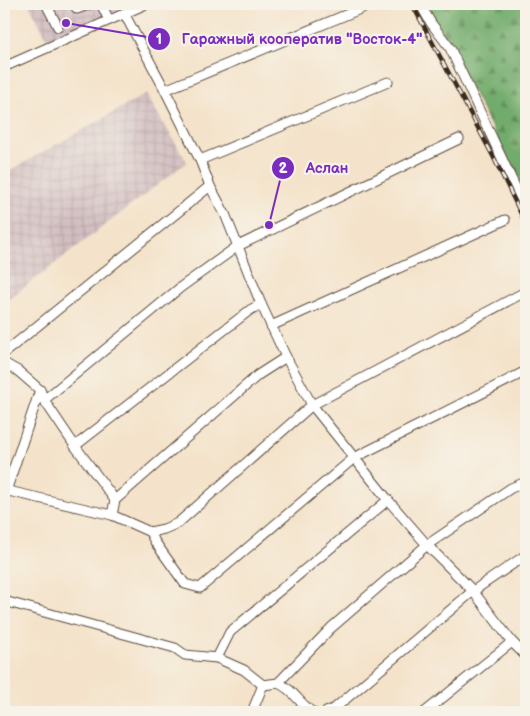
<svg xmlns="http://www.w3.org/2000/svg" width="530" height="716" viewBox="0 0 530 716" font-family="'Balsamiq Sans',sans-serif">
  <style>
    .industrial { fill: url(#industrial-grid) }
    .forest { fill: url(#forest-firs); stroke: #566b45 }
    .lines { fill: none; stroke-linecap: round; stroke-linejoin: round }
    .minor-casing { stroke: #574638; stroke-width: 11 }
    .minor { stroke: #fff; stroke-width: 9 }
    .rail-casing { stroke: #3b2a1e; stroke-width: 4.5 }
    .rail { stroke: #f7f3e8; stroke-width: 2.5; stroke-dasharray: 8; stroke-linecap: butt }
    .leader { fill: none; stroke: #7b2cbf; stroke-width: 2 }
    .callout-dot { fill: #7b2cbf; stroke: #f7f3e8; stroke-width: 2 }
    .mark-label { font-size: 15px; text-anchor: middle; font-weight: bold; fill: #fff }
    .callout-label { font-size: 15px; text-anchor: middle; font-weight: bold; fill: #7b2cbf; stroke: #f7f3e8; stroke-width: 4.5; stroke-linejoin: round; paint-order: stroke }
  </style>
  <defs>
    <pattern id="industrial-grid" width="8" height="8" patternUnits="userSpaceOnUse" patternTransform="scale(1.25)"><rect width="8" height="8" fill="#d2bec1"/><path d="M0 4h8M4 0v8" fill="none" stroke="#b5a3a5"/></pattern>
    <pattern id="forest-firs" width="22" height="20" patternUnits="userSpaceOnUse" patternTransform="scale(1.25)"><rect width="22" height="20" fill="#72ac6c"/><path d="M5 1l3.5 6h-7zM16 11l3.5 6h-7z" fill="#5f8c58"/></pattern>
  </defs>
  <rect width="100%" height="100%" fill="#f7f3e8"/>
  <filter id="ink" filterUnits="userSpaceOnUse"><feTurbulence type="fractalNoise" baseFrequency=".02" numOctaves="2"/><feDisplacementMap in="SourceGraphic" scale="10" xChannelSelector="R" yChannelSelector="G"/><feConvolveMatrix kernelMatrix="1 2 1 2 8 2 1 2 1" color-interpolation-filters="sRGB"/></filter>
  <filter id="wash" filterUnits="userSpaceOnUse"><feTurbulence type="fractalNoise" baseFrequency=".0096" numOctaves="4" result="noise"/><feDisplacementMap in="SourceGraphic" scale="20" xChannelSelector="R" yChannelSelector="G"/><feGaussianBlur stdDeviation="1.12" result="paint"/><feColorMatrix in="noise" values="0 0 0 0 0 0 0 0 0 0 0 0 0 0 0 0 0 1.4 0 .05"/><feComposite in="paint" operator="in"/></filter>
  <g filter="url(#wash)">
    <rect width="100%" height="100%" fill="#f4e3ca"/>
    <g class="industrial">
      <polygon points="29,4 139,4 49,42"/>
      <polygon points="146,94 187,162 4,303 4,174"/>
    </g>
    <polygon class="forest" points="427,4 526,4 526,193"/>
  </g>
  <g filter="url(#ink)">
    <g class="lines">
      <g class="minor-casing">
        <g id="minor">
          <polyline points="46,4 58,27"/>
          <polyline points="74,4 77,9 90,4"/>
          <polyline points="101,4 109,20"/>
          <polyline points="420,4 431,23 450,48 526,210"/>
          <polyline points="124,13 165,90 200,160 210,186 225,214 261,304 286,357 312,405 388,500 427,545 473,591 335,708 326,712"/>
          <polyline points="4,67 146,4"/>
          <polyline points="165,90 372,4"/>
          <polyline points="200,160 388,82"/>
          <polyline points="271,326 505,220"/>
          <polyline points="4,353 210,186"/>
          <polyline points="4,363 18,371 40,390 44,400 75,446 115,500 112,515"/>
          <polyline points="44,400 181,287 238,246 459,139"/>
          <polyline points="75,446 250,310 261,304"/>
          <polyline points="4,490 112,515 150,532"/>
          <polyline points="4,497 40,390"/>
          <polyline points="115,500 258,375 286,357"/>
          <polyline points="150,532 155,542 185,584 200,588 354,458 526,371"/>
          <polyline points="150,532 164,529 178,523 312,405 523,293"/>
          <polyline points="526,555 473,591 512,642 526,656"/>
          <polyline points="4,601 175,648 185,655 217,658 244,670 263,685 252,712"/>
          <polyline points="217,658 230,632 388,500"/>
          <path d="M278 683C293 689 299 703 312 712"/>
          <polyline points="263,685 278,683 331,628 427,545 511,488 526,482"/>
          <polyline points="425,712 512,642"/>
          <polyline points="519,712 526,707"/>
        </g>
      </g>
      <use href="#minor" class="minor"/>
      <g class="rail-casing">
        <polyline id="rail" points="412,4 493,156 526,224"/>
      </g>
      <use href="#rail" class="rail"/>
    </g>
  </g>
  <path class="leader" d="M66 23L159 39M269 225L283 168"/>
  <g class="callout-dot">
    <circle cx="66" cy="23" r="5"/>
    <circle cx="269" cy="225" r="5"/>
    <circle cx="159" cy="39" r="12"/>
    <circle cx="283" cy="168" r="12"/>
  </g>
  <g class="mark-label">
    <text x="159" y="44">1</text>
    <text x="283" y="173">2</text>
  </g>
  <g class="callout-label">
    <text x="302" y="44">Гаражный кооператив "Восток-4"</text>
    <text x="327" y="173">Аслан</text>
  </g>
  <rect width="530" height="716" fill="none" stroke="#f7f3e8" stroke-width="20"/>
</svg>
